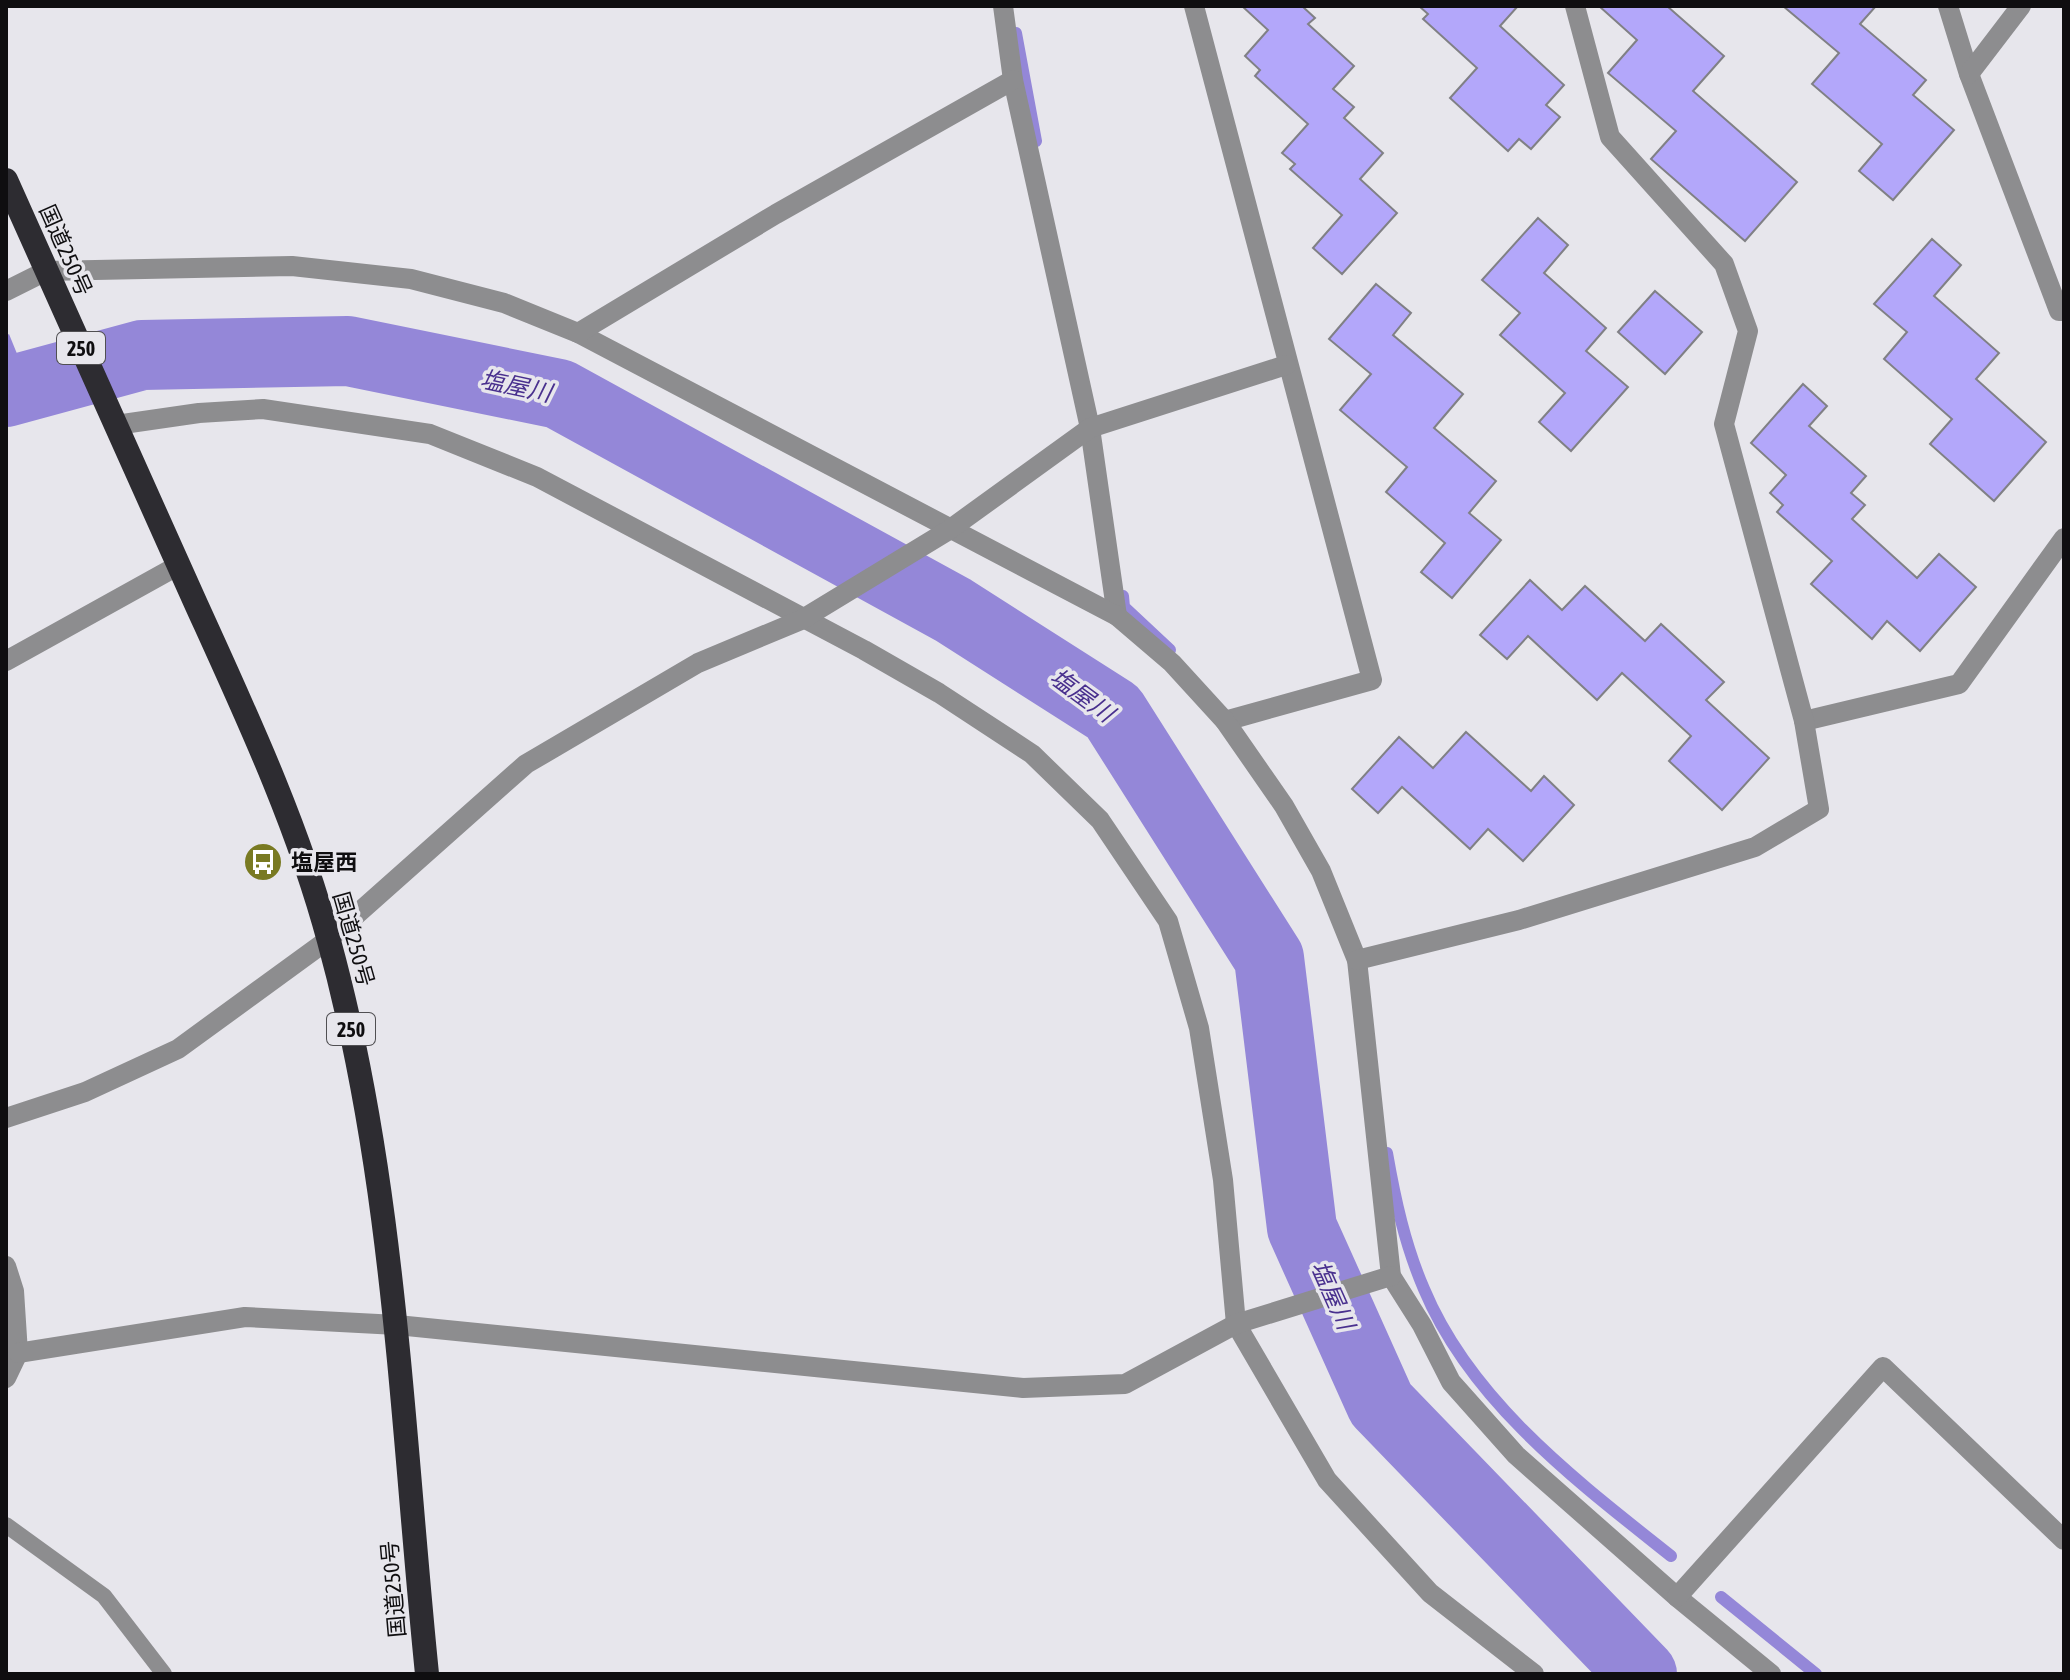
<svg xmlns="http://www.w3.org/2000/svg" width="2070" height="1680" viewBox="0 0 2070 1680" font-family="'Asap Condensed','Noto Sans JP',sans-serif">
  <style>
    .water { fill: #9487d8 }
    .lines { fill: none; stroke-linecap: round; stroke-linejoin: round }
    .stream { stroke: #9487d8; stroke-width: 12 }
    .river { stroke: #9487d8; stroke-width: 70 }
    .building { fill: #b3a7fa; stroke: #808085; stroke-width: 2 }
    .lane { stroke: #8d8d8f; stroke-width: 16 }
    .street { stroke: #8d8d8f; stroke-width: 20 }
    .highway { stroke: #2d2c31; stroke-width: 24 }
    .labels { text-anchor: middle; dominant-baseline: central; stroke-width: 7; stroke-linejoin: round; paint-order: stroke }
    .shield { fill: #e7e6ec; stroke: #504f52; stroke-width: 2 }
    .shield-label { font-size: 20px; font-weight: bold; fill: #0f0e10 }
    .street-label { font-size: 22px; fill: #0f0e10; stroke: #e7e6ec }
    .poi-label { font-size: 22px; font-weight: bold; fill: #0f0e10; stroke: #e7e6ec; text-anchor: start }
    .water-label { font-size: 24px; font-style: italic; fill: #49308e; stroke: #e7e6ec }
  </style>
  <rect width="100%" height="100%" fill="#e7e6ec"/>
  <polygon class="water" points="9,334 41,413 6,424 6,336"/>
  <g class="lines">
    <g class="stream">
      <polyline points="1016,33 1036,141"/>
      <polyline points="1123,596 1124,607 1170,650"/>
      <path d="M1387 1153C1395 1199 1405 1245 1424 1289 1471 1402 1578 1482 1671 1556"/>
      <polyline points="1721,1597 1816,1674"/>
    </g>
    <polyline class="river" points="6,392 142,355 348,351 559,394 953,610 1113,712 1269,958 1302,1228 1381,1404 1642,1674"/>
  </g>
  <g class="building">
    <polygon points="1242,6 1302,6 1315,18 1308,24 1354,66 1333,89 1354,107 1344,118 1383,153 1360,179 1397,213 1342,274 1313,248 1342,215 1290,169 1295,164 1282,153 1308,124 1255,76 1260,70 1245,56 1268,30"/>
    <polygon points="1419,6 1518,6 1500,26 1564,85 1546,105 1560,117 1531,149 1519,139 1508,151 1450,98 1477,68 1423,19 1428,14"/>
    <polygon points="1599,6 1667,6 1724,56 1693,91 1797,182 1745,241 1651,159 1676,131 1608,73 1637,40"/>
    <polygon points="1783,6 1876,6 1860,24 1926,80 1913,95 1954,130 1893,200 1859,171 1882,144 1812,84 1839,53"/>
    <polygon points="1538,218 1568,245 1544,273 1606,328 1586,351 1628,387 1571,451 1539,422 1565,393 1500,335 1520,313 1482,280"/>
    <polygon points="1932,239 1961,265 1934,296 1999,353 1976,379 2046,442 1994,501 1930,444 1952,419 1884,359 1907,332 1874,304"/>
    <polygon points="1376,284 1411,313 1393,335 1463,394 1434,428 1496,481 1469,513 1501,540 1452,598 1421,572 1445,543 1386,492 1407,467 1340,410 1371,374 1329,339"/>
    <polygon points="1655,291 1702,332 1665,374 1618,332"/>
    <polygon points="1803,384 1827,406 1809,426 1866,476 1851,493 1865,505 1852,519 1917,578 1939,554 1976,587 1920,651 1887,621 1872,639 1811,584 1832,561 1777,512 1783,505 1770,493 1786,475 1751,443"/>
    <polygon points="1530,580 1562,610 1585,586 1645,641 1661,624 1724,682 1706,700 1769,758 1722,810 1669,761 1691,736 1622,673 1597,700 1528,636 1507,659 1480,635"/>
    <polygon points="1466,732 1531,791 1544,776 1574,805 1523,861 1488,829 1470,849 1402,787 1378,813 1352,789 1399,737 1433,768"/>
  </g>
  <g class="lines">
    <polyline class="lane" points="6,1525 104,1596 164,1674"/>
    <g class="street">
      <polyline points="1003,6 1013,80 1090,428 1117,616"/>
      <polyline points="1194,6 1372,680 1225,721"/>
      <polyline points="1948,6 1969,74 2059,311 2064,311"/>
      <polyline points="1969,74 2021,6"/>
      <polyline points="6,291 46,271 292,266 411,279 504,303 578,333 1117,616 1172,663 1225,721 1284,806 1321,871 1357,960 1391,1276 1422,1325 1451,1382 1516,1455 1677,1597 1771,1674"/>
      <polyline points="578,333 776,214 1013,80"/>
      <polyline points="116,425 199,413 263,409 430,434 537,477 864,650 939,693 1032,754 1100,820 1168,921 1199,1028 1223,1180 1236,1324 1327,1480 1430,1593 1534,1674"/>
      <polyline points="6,661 179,565"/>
      <polyline points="1804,721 1959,684 2064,538"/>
      <polyline points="1357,960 1519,920 1755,847 1819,809 1804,721 1724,424 1748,331 1724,264 1610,137 1575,6"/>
      <polyline points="6,1118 85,1092 178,1049 329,939 526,764 698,663 801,620 949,530 1090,428 1286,365"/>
      <polyline points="6,1266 14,1291 18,1353 6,1378"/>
      <polyline points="18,1353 245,1317 397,1325 1023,1388 1125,1384 1236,1324 1391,1276"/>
      <polyline points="1677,1597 1883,1367 2064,1540"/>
    </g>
    <path class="highway" d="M6 180C69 322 133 463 196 604 246 714 298 825 329 941 395 1181 402 1428 427 1674"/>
  </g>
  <defs>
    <g id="bus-disc" transform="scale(2)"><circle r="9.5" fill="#797a22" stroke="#e7e6ec"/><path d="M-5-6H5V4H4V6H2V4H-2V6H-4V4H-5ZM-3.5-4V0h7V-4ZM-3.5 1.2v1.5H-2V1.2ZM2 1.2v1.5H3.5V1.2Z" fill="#fff"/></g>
  </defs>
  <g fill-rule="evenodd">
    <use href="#bus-disc" x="263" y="862"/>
  </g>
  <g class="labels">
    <g class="shield">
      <rect x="57" y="332" width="48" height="32" rx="6"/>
      <rect x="327" y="1013" width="48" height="32" rx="6"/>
    </g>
    <g class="shield-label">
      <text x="81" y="348">250</text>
      <text x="351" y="1029">250</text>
    </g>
    <g class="street-label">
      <text transform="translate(66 250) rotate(66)">国道250号</text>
      <text transform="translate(354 939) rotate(74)">国道250号</text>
      <text transform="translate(393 1589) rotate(-95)">国道250号</text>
    </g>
    <g class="poi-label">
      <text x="291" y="862">塩屋西</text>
    </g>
    <g class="water-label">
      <text transform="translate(516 386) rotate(12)">塩屋川</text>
      <text transform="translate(1082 695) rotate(36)">塩屋川</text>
      <text transform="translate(1333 1295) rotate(66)">塩屋川</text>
    </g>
  </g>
  <rect width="2070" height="1680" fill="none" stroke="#0f0e10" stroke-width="16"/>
</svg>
